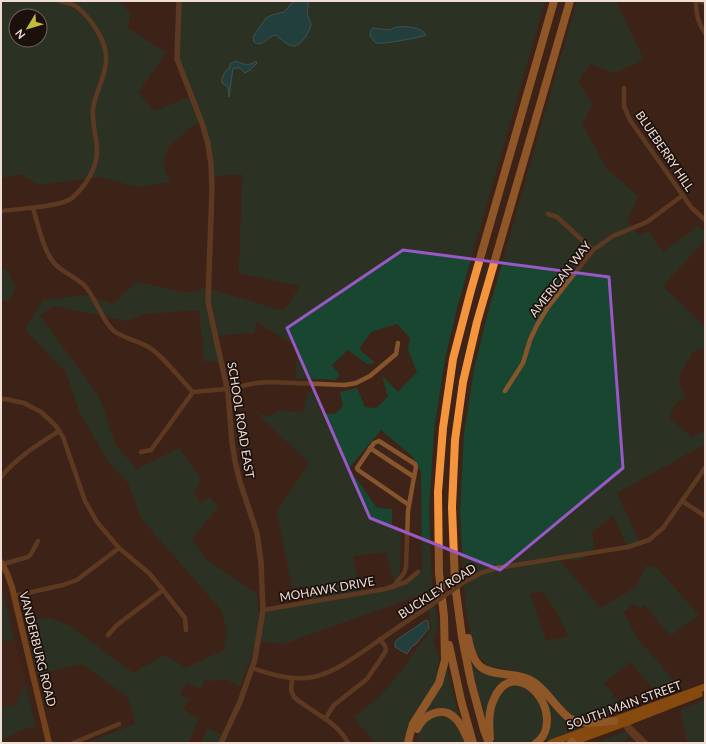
<svg xmlns="http://www.w3.org/2000/svg" width="706" height="744" viewBox="0 0 706 744" font-family="Lato,sans-serif">
  <style>
    .built { fill: #49291b }
    .green { fill: #194631; fill-rule: evenodd }
    .water { fill: #03636e; stroke: #4a888d }
    .lines { fill: none; stroke-linecap: round; stroke-linejoin: round }
    .minor { stroke: #86552d; stroke-width: 4.5 }
    .tertiary { stroke: #86552d; stroke-width: 5.5 }
    .secondary { stroke: #b96b22; stroke-width: 6 }
    .primary { stroke: #e07b04; stroke-width: 7 }
    .motorway { stroke: #f4943d; stroke-width: 8 }
    .minor-bridge { stroke: #86552d; stroke-width: 4.5 }
    .marked { fill: none; stroke: #9858c5; stroke-width: 3; stroke-linejoin: round }
    .labels { text-anchor: middle; dominant-baseline: central; stroke-width: 3.5; stroke-linejoin: round; paint-order: stroke }
    .street-label { font-size: 12px; fill: #efddd6; stroke: #1b100b }
  </style>
  <rect width="100%" height="100%" fill="#3d2318"/>
  <polygon class="built" points="14,639 25,682 15,706 1,706 1,643"/>
  <g class="green">
    <path d="M1 1H119L130 13 128 28 166 53 138 93 155 111 189 97 175 47 180 1H545L457 308 445 359 434 431 429 511 432 586 438 627 433 641 439 657 437 682 419 706 403 743H375C369 731 358 729 355 716 389 694 408 661 431 629L426 593 283 644 258 641 240 687 226 679 213 681 205 679 200 689 186 683 180 695 189 699 183 710 199 718 188 743H87L135 724 128 697 82 664 37 674 26 627 34 619 50 618 72 627 133 673 165 655 186 668 224 650 227 632 222 611 141 518 128 483 109 463 79 411 66 372 25 330 43 300 86 295 113 304 136 282 188 293 206 288 284 311 300 286 239 273 242 174 211 177V167L200 120 168 147 163 163 170 182 137 187 100 177 39 185 20 174 1 178ZM16 16H40V40H16ZM53 306 127 321 144 314 199 310 204 361 221 362 215 337 222 335 255 333 256 322 298 347 295 379H325L335 380 340 375 332 365 348 350 367 364 375 363 359 349 371 332 397 324 410 338 408 350 417 372 398 392 382 376 388 397 376 408 365 407 357 388 340 392 343 406 335 414 321 413 315 390 307 393 303 413 280 410 270 417 256 412 309 463 277 511 292 588 306 586 308 603 258 613 257 594 207 560 192 539 218 507 210 497 201 504 194 493 201 479 179 448 137 469 115 444 101 400 40 315ZM381 430 412 456 421 471 422 569 405 585 360 593 353 556 386 552 394 581 400 573 401 535 392 524V509L377 508 349 468Z"/>
    <path d="M577 1H616L644 60 614 73 590 64 578 82 593 104 582 124 607 169 638 196 627 221 639 235 649 232 663 252 698 226 705 231V240L663 286 705 327V349L694 351 681 371 679 383 685 398 676 403 669 418 692 437 705 431V444L617 493 640 543 628 548 613 515 592 533 595 553 579 560H559L601 608 636 587 646 566 657 568 699 615 670 636 645 605 640 609 634 604 623 612 638 639 679 687 658 695 630 662 604 683 624 708 584 723 568 714 543 686 525 673 488 666 473 649 465 604 460 511 464 434 474 369 487 316ZM543 592 558 615 569 636 546 641 530 593Z"/>
    <polygon points="6,269 16,287 8,302 1,300 1,270"/>
    <polygon points="1,585 14,639 1,643"/>
    <polygon points="470,661 480,672 501,677 516,679 500,684 489,700 486,719"/>
    <polygon points="447,669 460,721 448,710 434,708 420,717"/>
    <polygon points="25,682 36,729 28,727 1,740 1,706 15,706"/>
    <path d="M517 685 528 688 538 700 544 714 543 733 529 743H495C494 732 490 707 495 698 500 691 509 687 517 685Z"/>
    <polygon points="545,698 563,718 582,728 540,743 552,719"/>
    <polygon points="705,700 705,743 688,743 680,710"/>
    <path d="M433 716C454 716 458 724 465 743H417C418 729 422 724 433 716Z"/>
    <polygon points="208,728 221,735 218,743 201,743"/>
    <polygon points="629,730 629,737 621,743 596,743"/>
  </g>
  <g class="water">
    <path d="M294 1H308C309 6 306 12 308 16 309 20 311 21 311 25 310 31 301 46 294 46 287 46 281 38 275 35 267 37 263 48 254 42L253 37 266 18 272 15 284 12Z"/>
    <path d="M396 27C405 26 422 27 426 35 423 37 380 45 376 43 374 42 372 38 370 36L371 30 373 28 390 30Z"/>
    <path d="M236 61C243 64 249 67 256 61L257 63 250 70 245 73 240 68H233L229 97 228 87 222 83C221 77 225 71 230 67V64Z"/>
    <polygon points="426,620 428,621 429,628 416,644 412,646 407,654 395,647 395,642 398,639"/>
  </g>
  <g class="lines">
    <g class="minor">
      <path d="M696 1C696 14 698 23 705 33"/>
      <polyline points="700,1 705,3"/>
      <polyline points="624,88 624,106 630,120 691,207 705,220"/>
      <path d="M33 208C38 224 44 255 57 266 65 273 78 279 84 285 96 297 101 320 114 331 125 339 139 341 150 348 165 358 180 379 193 392"/>
      <path d="M1 211C16 209 62 207 72 198 86 186 98 167 97 148 96 135 92 122 93 109 95 93 105 78 106 62 108 43 92 19 77 7 73 4 66 3 60 1"/>
      <polyline points="548,214 557,217 593,250"/>
      <polyline points="505,391 523,363 530,340 537,325 548,307 593,250 613,236 647,222 683,195"/>
      <polyline points="193,392 227,389 256,383 270,382 345,385 356,383 370,376 396,354 398,343"/>
      <polyline points="1,399 5,399 24,403 41,412 56,426 63,437 85,501 97,522 119,548 149,573 163,590 185,618 186,630"/>
      <polyline points="370,448 414,477 408,511 406,567 404,573 393,587"/>
      <polyline points="141,452 151,450 193,392"/>
      <path d="M1 477C17 457 39 444 59 431"/>
      <polyline points="682,501 705,516"/>
      <polyline points="409,505 358,470 357,468 374,443 379,441 415,464 416,467 414,477"/>
      <polyline points="3,564 28,557 31,554 38,541"/>
      <polyline points="466,581 481,573 497,568 628,547 649,540 663,528 705,468"/>
      <polyline points="14,596 63,585 77,580 119,548"/>
      <polyline points="263,610 385,589 406,582 418,572"/>
      <polyline points="108,635 117,625 163,590"/>
      <path d="M252 668C308 688 325 678 371 646 391 632 410 619 430 606"/>
      <path d="M292 678 291 690 294 697C312 713 337 721 348 743"/>
      <polyline points="325,719 334,705 367,679 384,654 386,650 385,646 380,639"/>
      <polyline points="625,723 630,727 646,743"/>
      <polyline points="625,723 627,729 640,743"/>
      <polyline points="73,743 119,724"/>
    </g>
    <polyline class="tertiary" points="179,1 177,59 202,123 208,144 211,164 212,189 208,302 228,393 232,442 235,461 240,482 257,533 261,562 263,610 255,659 240,702 221,743"/>
    <polyline class="secondary" points="1,562 7,573 12,587 49,743"/>
    <g class="primary">
      <polyline points="551,743 705,687"/>
      <polyline points="570,743 625,723 699,694"/>
    </g>
    <g class="motorway">
      <path d="M468 638C474 669 482 672 512 675 519 676 526 677 532 681 547 690 555 707 569 718 583 726 599 722 614 721"/>
      <polyline points="449,645 461,700 473,743"/>
      <path d="M417 729C424 714 443 705 456 719 462 725 465 734 469 742"/>
      <path d="M490 738C489 725 488 711 494 699 509 663 546 689 547 719 547 729 545 737 536 743"/>
      <polyline points="408,743 410,734 413,724 439,683 445,660 444,616 439,573 438,492 443,428 453,359 471,290 554,1"/>
      <polyline points="489,743 484,730 471,682 462,637 455,584 452,507 455,440 463,382 477,322 570,1"/>
      <polyline points="571,743 572,742"/>
    </g>
    <polyline class="minor-bridge" points="430,606 466,581"/>
  </g>
  <path d="M0 0H706V744H0ZM403 250 609 277 623 468 500 570 370 518 287 328Z" fill="#3d2318" fill-opacity=".55" fill-rule="evenodd"/>
  <path class="marked" d="M403 250 609 277 623 468 500 570 370 518 287 328Z"/>
  <g class="labels">
    <g class="street-label">
      <text transform="translate(665 151) rotate(56)">BLUEBERRY HILL</text>
      <text transform="translate(560 279) rotate(-52)">AMERICAN WAY</text>
      <text transform="translate(241 420) rotate(81)">SCHOOL ROAD EAST</text>
      <text transform="translate(327 589) rotate(-10)">MOHAWK DRIVE</text>
      <text transform="translate(437 591) rotate(-33)">BUCKLEY ROAD</text>
      <text transform="translate(38 649) rotate(76)">VANDERBURG ROAD</text>
      <text transform="translate(624 705) rotate(-20)">SOUTH MAIN STREET</text>
    </g>
  </g>
  <rect width="706" height="744" fill="none" stroke="#efddd6" stroke-width="4"/>
  <g transform="translate(28 28) rotate(232)"><circle r="19" fill="#1b100b" stroke="#70625c"/>
  <path d="M0-3L7 15L0 10L-7 15Z" fill="#c2bd3f"/>
  <text y="-6" font-size="11" font-weight="bold" text-anchor="middle" fill="#efddd6">N</text>
  </g>
</svg>
